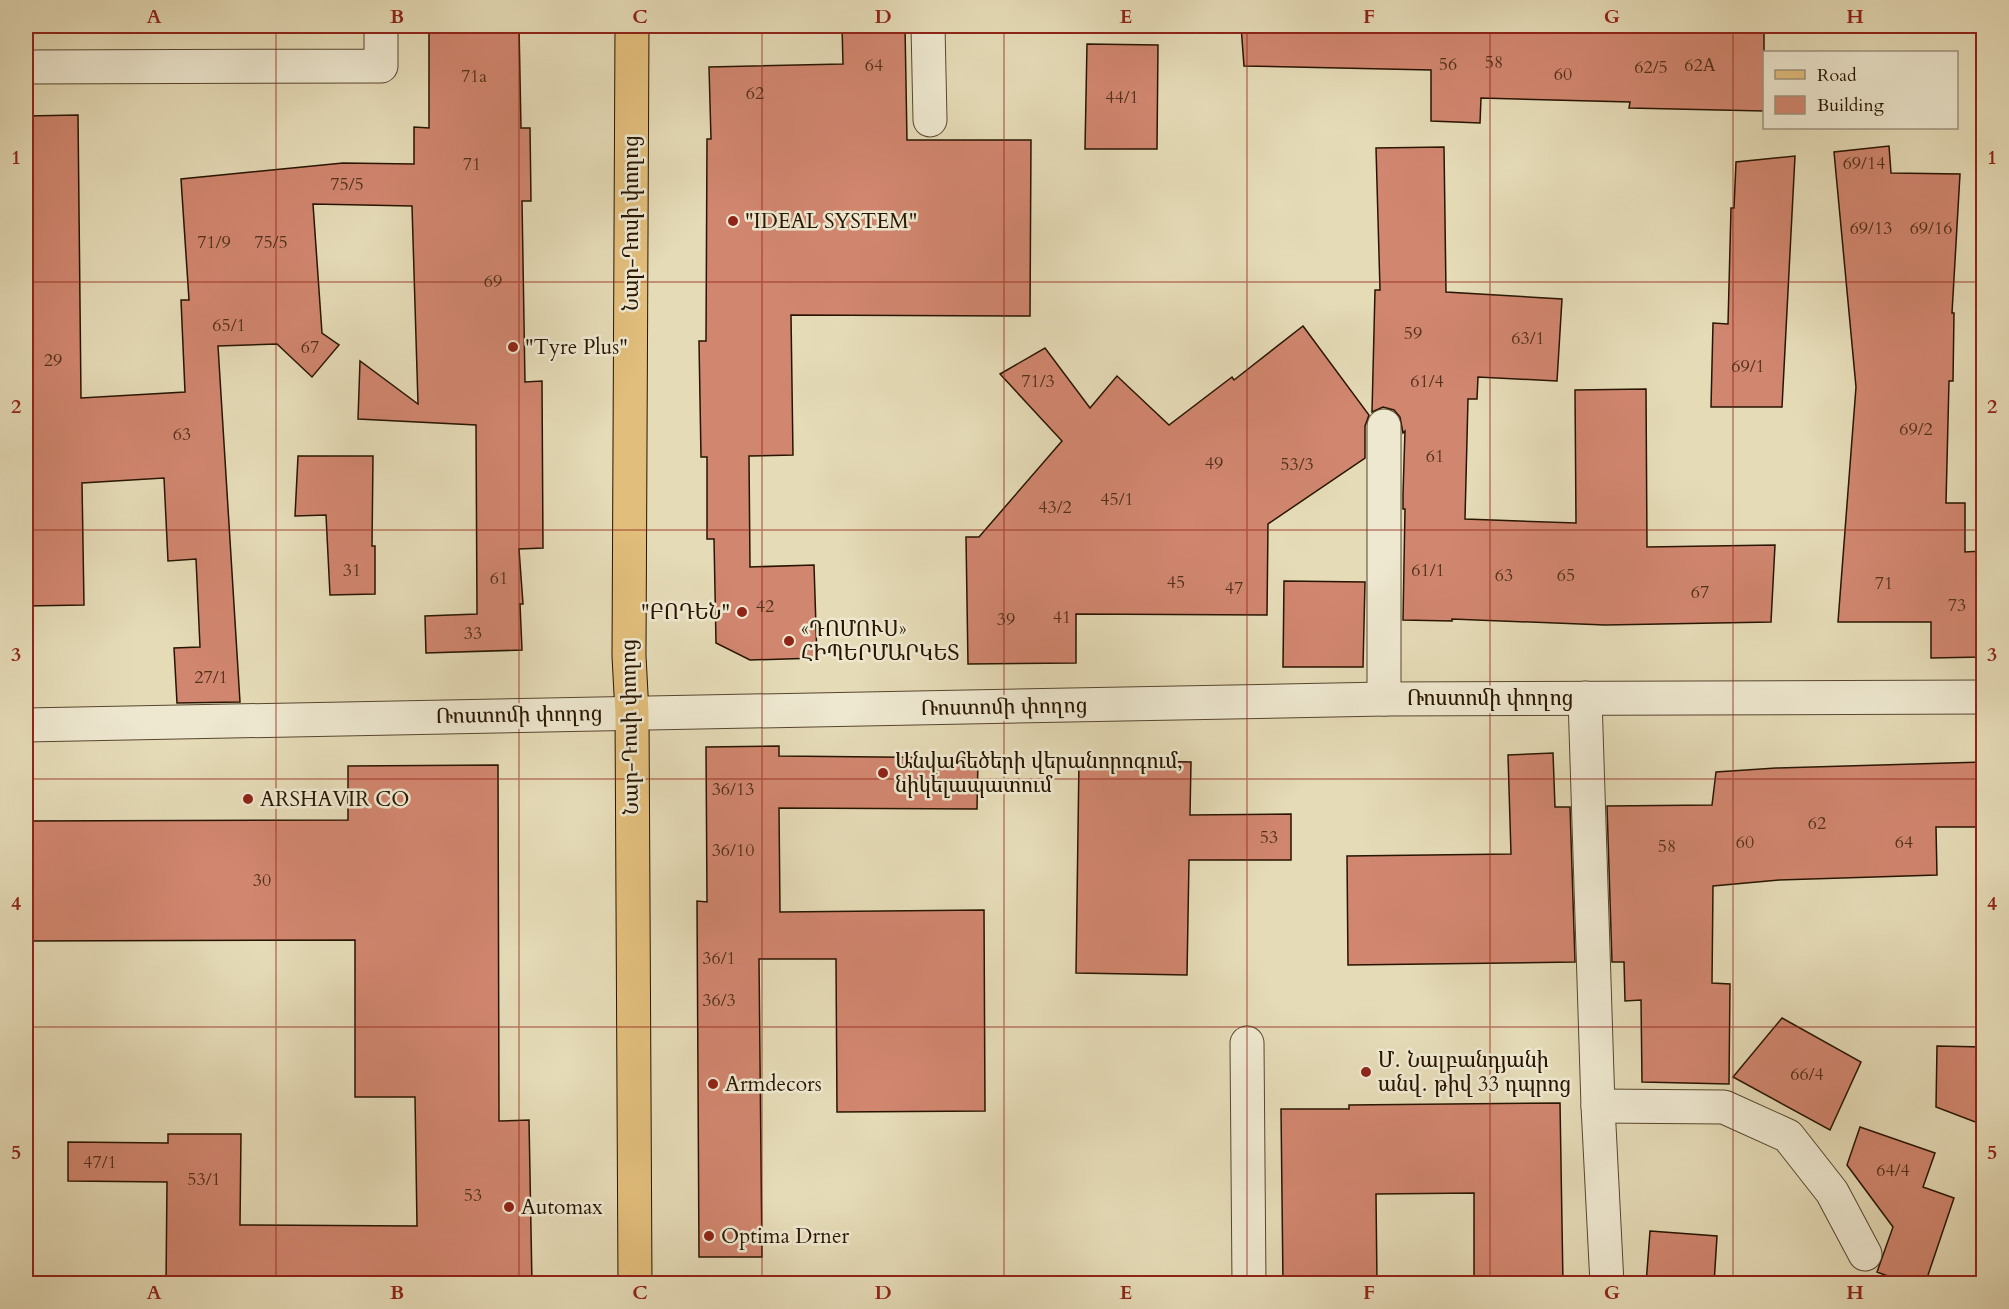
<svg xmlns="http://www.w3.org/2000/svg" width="2009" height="1309" viewBox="0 0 2009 1309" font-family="Cardo,'Noto Serif Armenian',serif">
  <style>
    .building { fill: #d1866f; stroke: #281501; stroke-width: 1.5 }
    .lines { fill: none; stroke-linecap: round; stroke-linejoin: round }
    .minor-casing { stroke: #57462e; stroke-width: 35 }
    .major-casing { stroke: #281501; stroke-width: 35 }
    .minor { stroke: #eee8d0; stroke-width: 33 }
    .major { stroke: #e2be7c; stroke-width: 33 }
    .grid { fill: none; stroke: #8f2418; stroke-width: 1.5; stroke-opacity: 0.55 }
    .poi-dot { fill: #8f2418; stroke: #eee8d0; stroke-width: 2 }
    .labels { text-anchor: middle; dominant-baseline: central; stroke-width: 5; stroke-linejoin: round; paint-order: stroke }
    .number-label { font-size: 18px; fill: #52311c }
    .poi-label { font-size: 21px; fill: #281501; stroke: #eee8d0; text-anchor: start }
    .street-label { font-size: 21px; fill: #281501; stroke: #eee8d0 }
    .neatline { fill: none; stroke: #8f2418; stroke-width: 2 }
    .grid-label { font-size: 20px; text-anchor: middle; font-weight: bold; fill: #8f2418 }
  </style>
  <rect width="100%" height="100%" fill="#e5dbb7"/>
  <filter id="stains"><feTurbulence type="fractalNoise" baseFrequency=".00333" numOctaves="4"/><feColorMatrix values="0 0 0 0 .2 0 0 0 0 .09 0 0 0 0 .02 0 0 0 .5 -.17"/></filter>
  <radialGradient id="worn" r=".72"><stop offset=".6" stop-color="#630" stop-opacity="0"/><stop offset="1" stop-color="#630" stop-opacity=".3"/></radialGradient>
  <g class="building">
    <polygon points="429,26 519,26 521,128 530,128 531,201 522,201 525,382 542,381 543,548 519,549 523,604 520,604 522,650 426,653 425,616 477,614 476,425 358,419 360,361 418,404 412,206 313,204 322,333 339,345 312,377 277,344 218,346 240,702 177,703 174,648 200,647 196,559 168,561 164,478 82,483 84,605 26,606 26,116 78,115 81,398 185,392 181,300 189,300 181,179 343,163 414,164 414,127 429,128"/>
    <polygon points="842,26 905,26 907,140 1031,140 1030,316 791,315 793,455 749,456 750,567 814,565 817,658 750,660 716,643 714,539 707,539 707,457 701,457 699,341 706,341 707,139 711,139 709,67 843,64"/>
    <polygon points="1241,26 1764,26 1764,111 1629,108 1630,102 1481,98 1480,123 1431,121 1431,70 1244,66"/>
    <polygon points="1087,44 1158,45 1157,149 1085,149"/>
    <polygon points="1889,146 1891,173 1960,174 1952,313 1954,313 1953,381 1949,381 1946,503 1965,503 1965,552 1983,551 1983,657 1931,658 1931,622 1838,622 1856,387 1834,152"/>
    <polygon points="1444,147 1446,292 1562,299 1557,381 1478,377 1477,399 1468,399 1465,519 1576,523 1575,390 1646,389 1647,547 1775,545 1771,622 1605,625 1452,619 1452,621 1403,620 1405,509 1403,509 1403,494 1405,431 1403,433 1400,417 1394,410 1383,407 1372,412 1375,290 1380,290 1376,148"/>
    <polygon points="1795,156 1782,407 1711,407 1713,323 1728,324 1731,208 1734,208 1736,162"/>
    <polygon points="1303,326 1369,415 1365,426 1365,458 1268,524 1267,615 1076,614 1076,663 968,664 966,537 979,537 1062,441 1000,374 1045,348 1090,408 1117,376 1169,425 1232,377 1234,380"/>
    <polygon points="298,456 373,456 372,546 375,546 375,594 330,595 326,515 295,516"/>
    <polygon points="1284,581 1365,582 1363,667 1283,667"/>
    <polygon points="779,746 779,756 978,758 977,809 779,808 780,912 984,910 985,1111 837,1112 836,959 759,959 762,1257 699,1257 697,901 707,902 706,747"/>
    <polygon points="1553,753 1555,807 1570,807 1575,962 1348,965 1347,856 1511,854 1508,755"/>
    <polygon points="1079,760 1191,762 1190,815 1291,814 1291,860 1189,860 1187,975 1076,973"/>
    <polygon points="1983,762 1983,827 1936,827 1937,875 1779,880 1713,886 1712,983 1730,984 1729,1084 1642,1082 1641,1000 1625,1001 1624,962 1612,962 1607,806 1712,805 1716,772 1776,768"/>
    <polygon points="498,765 499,1121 529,1120 532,1284 166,1284 167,1182 68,1181 68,1142 168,1143 168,1134 241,1134 240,1225 417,1226 415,1097 355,1097 355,940 26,941 26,821 348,820 348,766"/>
    <polygon points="1782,1018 1861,1062 1830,1130 1733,1077"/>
    <polygon points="1937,1046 1983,1047 1983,1125 1936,1107"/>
    <polygon points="1560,1103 1563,1284 1474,1284 1474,1193 1376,1194 1377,1284 1283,1284 1281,1109 1349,1109 1349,1105"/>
    <polygon points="1860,1127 1935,1153 1923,1187 1954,1198 1925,1284 1909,1284 1877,1272 1893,1227 1847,1165"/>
    <polygon points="1650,1231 1717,1236 1714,1284 1646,1284"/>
  </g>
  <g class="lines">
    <g class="minor-casing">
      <g id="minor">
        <polyline points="928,26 930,120"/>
        <polyline points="26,67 381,66 381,26"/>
        <polyline points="1384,426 1384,699"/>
        <polyline points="1585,698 1598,1106 1607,1284"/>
        <polyline points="26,725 1384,699 1984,697"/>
        <polyline points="1247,1043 1249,1284"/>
        <polyline points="1598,1106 1724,1107 1788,1136 1832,1192 1865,1254"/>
      </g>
    </g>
    <g class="major-casing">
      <polyline id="major" points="632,26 629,656 632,713 635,1284"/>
    </g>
    <use href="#minor" class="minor"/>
    <use href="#major" class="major"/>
  </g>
  <path class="grid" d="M276 26V1284M519 26V1284M762 26V1284M1004 26V1284M1247 26V1284M1490 26V1284M1733 26V1284M26 282H1984M26 530H1984M26 779H1984M26 1027H1984"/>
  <g class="poi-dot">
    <circle cx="733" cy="221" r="6"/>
    <circle cx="513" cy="347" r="6"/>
    <circle cx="742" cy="612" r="6"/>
    <circle cx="789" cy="641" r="6"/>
    <circle cx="883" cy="773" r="6"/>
    <circle cx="248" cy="799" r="6"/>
    <circle cx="1366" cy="1072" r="6"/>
    <circle cx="713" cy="1084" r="6"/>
    <circle cx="509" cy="1207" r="6"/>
    <circle cx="709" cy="1236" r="6"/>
  </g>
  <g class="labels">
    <g class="number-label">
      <text x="1494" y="62">58</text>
      <text x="1448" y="64">56</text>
      <text x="874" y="65">64</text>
      <text x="1700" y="65">62А</text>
      <text x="1651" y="67">62/5</text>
      <text x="1563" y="74">60</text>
      <text x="474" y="76">71a</text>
      <text x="755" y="93">62</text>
      <text x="1122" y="97">44/1</text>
      <text x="1864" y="163">69/14</text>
      <text x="472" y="164">71</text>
      <text x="347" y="184">75/5</text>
      <text x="1871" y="228">69/13</text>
      <text x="1931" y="228">69/16</text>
      <text x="214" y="242">71/9</text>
      <text x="271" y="242">75/5</text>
      <text x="493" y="281">69</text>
      <text x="229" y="325">65/1</text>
      <text x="1413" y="333">59</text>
      <text x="1528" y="338">63/1</text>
      <text x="310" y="347">67</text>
      <text x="53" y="360">29</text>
      <text x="1748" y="366">69/1</text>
      <text x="1038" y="381">71/3</text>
      <text x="1427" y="381">61/4</text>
      <text x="1916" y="429">69/2</text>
      <text x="182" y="434">63</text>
      <text x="1435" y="456">61</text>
      <text x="1214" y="463">49</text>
      <text x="1297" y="464">53/3</text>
      <text x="1117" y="499">45/1</text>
      <text x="1055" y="507">43/2</text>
      <text x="352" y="570">31</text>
      <text x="1428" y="570">61/1</text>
      <text x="1504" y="575">63</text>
      <text x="1566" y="575">65</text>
      <text x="499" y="578">61</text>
      <text x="1176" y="582">45</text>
      <text x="1884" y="583">71</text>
      <text x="1234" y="588">47</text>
      <text x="1700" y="592">67</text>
      <text x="1957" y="605">73</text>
      <text x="765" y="606">42</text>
      <text x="1062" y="617">41</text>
      <text x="1006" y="619">39</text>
      <text x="473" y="633">33</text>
      <text x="211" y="677">27/1</text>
      <text x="733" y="789">36/13</text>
      <text x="1817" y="823">62</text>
      <text x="1269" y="837">53</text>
      <text x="1745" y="842">60</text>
      <text x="1904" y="842">64</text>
      <text x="1667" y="846">58</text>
      <text x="733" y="850">36/10</text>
      <text x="262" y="880">30</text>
      <text x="719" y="958">36/1</text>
      <text x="719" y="1000">36/3</text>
      <text x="1807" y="1074">66/4</text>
      <text x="100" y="1162">47/1</text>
      <text x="1893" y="1170">64/4</text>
      <text x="204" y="1179">53/1</text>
      <text x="473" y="1195">53</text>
    </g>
    <g class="poi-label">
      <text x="745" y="221">"IDEAL SYSTEM"</text>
      <text x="525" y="347">"Tyre Plus"</text>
      <text x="730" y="612" text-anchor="end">"ԲՈԴԵՆ"</text>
      <text x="801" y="629">«ԴՈՄՈՒՍ»<tspan x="801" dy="24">ՀԻՊԵՐՄԱՐԿԵՏ</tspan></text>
      <text x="895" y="761">Անվահեծերի վերանորոգում,<tspan x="895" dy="24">նիկելապատում</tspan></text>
      <text x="260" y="799">ARSHAVIR CO</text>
      <text x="1378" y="1060">Մ․ Նալբանդյանի<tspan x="1378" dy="24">անվ․ թիվ 33 դպրոց</tspan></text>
      <text x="725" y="1084">Armdecors</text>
      <text x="521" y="1207">Automax</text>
      <text x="721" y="1236">Optima Drner</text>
    </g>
    <g class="street-label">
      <text transform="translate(631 223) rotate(-90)">Նար-Դոսի փողոց</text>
      <text x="1490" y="698">Ռոստոմի փողոց</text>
      <text transform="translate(1004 707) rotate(-1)">Ռոստոմի փողոց</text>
      <text transform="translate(519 715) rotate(-1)">Ռոստոմի փողոց</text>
      <text transform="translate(630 727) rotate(-91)">Նար-Դոսի փողոց</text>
    </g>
  </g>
  <rect width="2009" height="1309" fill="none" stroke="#e5dbb7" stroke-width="66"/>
  <rect x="1763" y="51" width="195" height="78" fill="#eee8d0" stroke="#9f947d" stroke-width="1.5"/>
  <rect x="1775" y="70" width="30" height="9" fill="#e2be7c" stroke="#9f947d" stroke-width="1.5"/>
  <text x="1817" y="81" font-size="18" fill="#281501">Road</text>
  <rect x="1775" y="96" width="30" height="18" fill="#d1866f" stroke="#9f947d" stroke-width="1.5"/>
  <text x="1817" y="111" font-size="18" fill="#281501">Building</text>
  <rect x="33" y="33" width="1943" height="1243" class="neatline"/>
  <g class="grid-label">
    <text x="154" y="23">A</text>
    <text x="397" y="23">B</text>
    <text x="640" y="23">C</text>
    <text x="883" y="23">D</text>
    <text x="1126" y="23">E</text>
    <text x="1369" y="23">F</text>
    <text x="1612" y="23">G</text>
    <text x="1855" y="23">H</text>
    <text x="16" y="164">1</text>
    <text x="1992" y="164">1</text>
    <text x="16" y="413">2</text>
    <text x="1992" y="413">2</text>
    <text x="16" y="661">3</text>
    <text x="1992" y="661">3</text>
    <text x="16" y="910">4</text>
    <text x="1992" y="910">4</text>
    <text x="16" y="1159">5</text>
    <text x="1992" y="1159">5</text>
    <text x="154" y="1299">A</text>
    <text x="397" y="1299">B</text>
    <text x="640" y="1299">C</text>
    <text x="883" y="1299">D</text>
    <text x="1126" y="1299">E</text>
    <text x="1369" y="1299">F</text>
    <text x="1612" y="1299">G</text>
    <text x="1855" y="1299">H</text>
  </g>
  <rect width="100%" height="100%" filter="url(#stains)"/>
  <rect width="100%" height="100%" fill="url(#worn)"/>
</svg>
